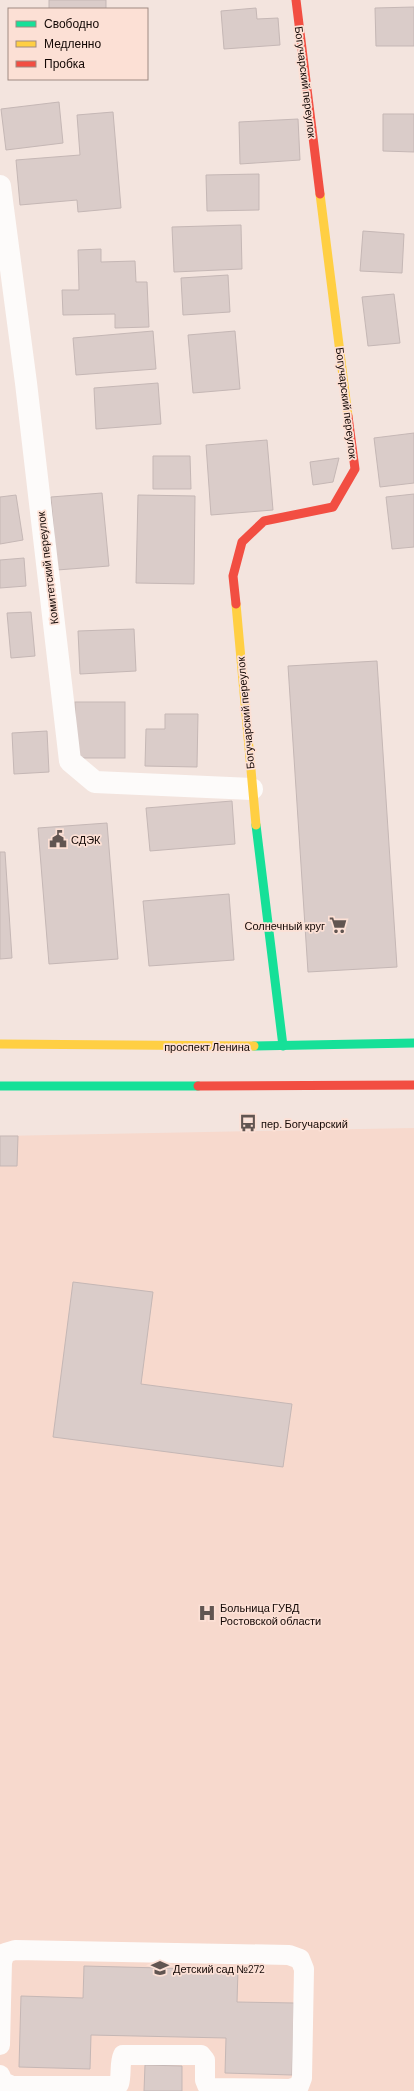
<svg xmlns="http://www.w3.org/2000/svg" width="414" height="2091" viewBox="0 0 414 2091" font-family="Barlow,sans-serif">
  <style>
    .built { fill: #f7d9cd }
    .building { fill: #daccc9; stroke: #c5b7b5 }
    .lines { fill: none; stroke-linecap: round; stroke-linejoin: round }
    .lane { stroke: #fdfbfa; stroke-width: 20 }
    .street { stroke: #fdfbfa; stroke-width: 22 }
    .fast { stroke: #16e098; stroke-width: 9 }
    .slow { stroke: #ffcf43; stroke-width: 9 }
    .jam { stroke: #f24e42; stroke-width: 9 }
    .labels { text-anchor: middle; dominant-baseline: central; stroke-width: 3.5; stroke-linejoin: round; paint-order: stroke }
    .street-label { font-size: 11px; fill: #130805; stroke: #fce0d5 }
    .poi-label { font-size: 11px; fill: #130805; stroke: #fce0d5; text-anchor: start }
  </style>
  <rect width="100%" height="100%" fill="#f3e4de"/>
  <polygon class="built" points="414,1128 414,2091 0,2091 0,1136"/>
  <g class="building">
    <rect x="49" y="0" width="57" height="9"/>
    <polygon points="414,7 414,46 376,46 375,8"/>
    <polygon points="256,8 257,19 278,18 280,45 224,49 221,11"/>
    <polygon points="59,102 63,143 6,150 1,109"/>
    <polygon points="113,112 121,208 78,212 77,200 20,205 16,160 80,155 77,115"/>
    <polygon points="383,114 414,114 414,152 383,151"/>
    <polygon points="298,119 300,160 240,164 239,122"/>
    <polygon points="259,174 259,210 207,211 206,175"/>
    <polygon points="241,225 242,269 174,272 172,227"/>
    <polygon points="363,231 404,234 402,273 360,271"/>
    <polygon points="101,249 101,262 135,261 136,282 147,282 149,327 115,328 115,314 63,315 62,290 79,290 78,250"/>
    <polygon points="228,275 230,312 183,315 181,278"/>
    <polygon points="394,294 400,343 368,346 362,297"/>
    <polygon points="153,331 156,369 76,375 73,338"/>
    <polygon points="235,331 240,389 193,393 188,335"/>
    <polygon points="158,383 161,424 96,429 94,388"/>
    <polygon points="414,433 414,483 380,487 374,438"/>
    <polygon points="267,440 273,510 211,515 206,445"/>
    <polygon points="153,456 190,456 191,489 153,489"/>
    <polygon points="339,458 333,482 313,485 310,462"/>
    <polygon points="102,493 109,566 57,570 51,497"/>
    <polygon points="414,494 414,547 392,549 386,497"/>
    <polygon points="16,495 23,540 0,544 0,497"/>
    <polygon points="138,495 195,496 194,584 136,583"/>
    <polygon points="24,558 26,586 0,588 0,560"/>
    <polygon points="31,612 35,656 11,658 7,613"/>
    <polygon points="134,629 136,671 80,674 78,631"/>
    <polygon points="377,661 397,967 308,972 288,666"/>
    <rect x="75" y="702" width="50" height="56"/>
    <polygon points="165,714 198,714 197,767 145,766 146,729 165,729"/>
    <polygon points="47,731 49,772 14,774 12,733"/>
    <polygon points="232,801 235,844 150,851 146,808"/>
    <polygon points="107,823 118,959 49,964 38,828"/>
    <polygon points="0,852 5,852 12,958 0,959"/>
    <polygon points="229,894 234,960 149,966 143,901"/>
    <polygon points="0,1136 18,1136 17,1166 0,1166"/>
    <polygon points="73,1282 153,1292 141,1384 292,1404 283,1467 53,1437"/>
    <polygon points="84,1966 238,1970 237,2002 294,2003 292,2075 225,2073 226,2038 91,2035 90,2069 19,2067 21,1996 83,1998"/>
    <polygon points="145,2065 182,2066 182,2091 144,2091"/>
  </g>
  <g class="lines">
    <path class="lane" d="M0 2045 2 1962 5 1953 15 1950 289 1955 300 1959 304 1969 302 2078 299 2086 290 2089 212 2088 207 2085 205 2080V2060L201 2055H123C119 2064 122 2074 119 2084L113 2086H12L3 2082 0 2075"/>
    <polyline class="street" points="0,186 26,383 70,761 95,782 252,789"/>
    <g class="fast">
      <polyline points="256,825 283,1046"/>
      <polyline points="254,1046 414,1043"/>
      <polyline points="0,1086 198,1086"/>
    </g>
    <g class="slow">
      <polyline points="320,194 348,416"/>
      <polyline points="236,604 256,825"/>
      <polyline points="0,1044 254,1046"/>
    </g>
    <g class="jam">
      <polyline points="296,0 320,194"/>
      <polyline points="236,604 233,576 242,542 264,521 333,507 355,469 348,416"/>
      <polyline points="198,1086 414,1085"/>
    </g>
  </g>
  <defs>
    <g id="civic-bare" transform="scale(1.38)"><path d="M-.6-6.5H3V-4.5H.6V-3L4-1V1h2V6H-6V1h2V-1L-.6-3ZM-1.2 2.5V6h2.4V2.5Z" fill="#615551" stroke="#fce0d5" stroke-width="2.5" paint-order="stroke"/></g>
    <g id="supermarket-bare" transform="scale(1.38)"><path d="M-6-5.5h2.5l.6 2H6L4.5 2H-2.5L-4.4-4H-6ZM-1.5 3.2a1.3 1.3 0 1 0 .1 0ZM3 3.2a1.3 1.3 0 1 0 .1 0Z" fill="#615551" stroke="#fce0d5" stroke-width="2.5" paint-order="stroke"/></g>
    <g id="bus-bare" transform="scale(1.38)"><path d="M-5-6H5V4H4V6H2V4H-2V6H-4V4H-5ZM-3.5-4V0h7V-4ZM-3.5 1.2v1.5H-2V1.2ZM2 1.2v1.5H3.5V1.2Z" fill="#615551" stroke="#fce0d5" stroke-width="2.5" paint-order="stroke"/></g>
    <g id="hospital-bare" transform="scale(1.38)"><path d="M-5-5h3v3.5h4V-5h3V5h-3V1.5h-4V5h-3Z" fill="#615551" stroke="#fce0d5" stroke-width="2.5" paint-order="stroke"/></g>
    <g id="school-bare" transform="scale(1.38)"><path d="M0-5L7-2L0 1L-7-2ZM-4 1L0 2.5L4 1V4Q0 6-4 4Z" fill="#615551" stroke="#fce0d5" stroke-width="2.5" paint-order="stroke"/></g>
  </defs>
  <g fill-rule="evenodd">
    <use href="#civic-bare" x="58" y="839"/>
    <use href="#supermarket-bare" x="338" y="925"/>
    <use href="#bus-bare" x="248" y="1123"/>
    <use href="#hospital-bare" x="207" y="1613"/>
    <use href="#school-bare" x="160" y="1968"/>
  </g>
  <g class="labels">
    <g class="street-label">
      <text transform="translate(306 82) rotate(83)">Богучарский переулок</text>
      <text transform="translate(347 403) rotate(83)">Богучарский переулок</text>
      <text transform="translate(47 568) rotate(-97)">Комитетский переулок</text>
      <text transform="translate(245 713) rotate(-95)">Богучарский переулок</text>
      <text x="207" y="1046">проспект Ленина</text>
    </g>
    <g class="poi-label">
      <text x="71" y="839">СДЭК</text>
      <text x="325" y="925" text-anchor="end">Солнечный круг</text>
      <text x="261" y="1123">пер. Богучарский</text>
      <text x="220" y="1607">Больница ГУВД<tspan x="220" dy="13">Ростовской области</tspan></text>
      <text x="173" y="1968">Детский сад №272</text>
    </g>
  </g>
  <rect x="8" y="8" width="140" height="72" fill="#fce0d5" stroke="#9f8a82"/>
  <rect x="16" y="21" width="20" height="6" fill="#16e098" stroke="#9f8a82"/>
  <text x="44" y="28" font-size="12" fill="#130805">Свободно</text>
  <rect x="16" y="41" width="20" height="6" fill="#ffcf43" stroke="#9f8a82"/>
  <text x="44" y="48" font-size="12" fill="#130805">Медленно</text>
  <rect x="16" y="61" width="20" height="6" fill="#f24e42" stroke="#9f8a82"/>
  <text x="44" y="68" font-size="12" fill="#130805">Пробка</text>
</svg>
